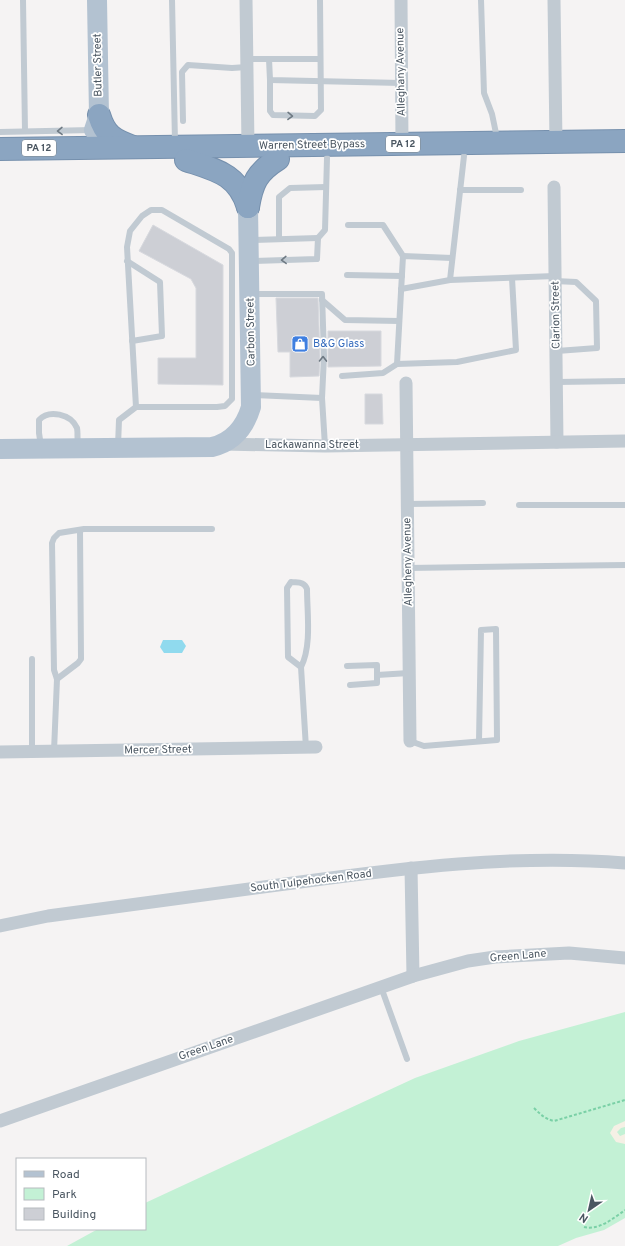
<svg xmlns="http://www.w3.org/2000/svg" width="625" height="1246" viewBox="0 0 625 1246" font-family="Overpass,sans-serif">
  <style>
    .green { fill: #c3f1d5 }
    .sand { fill: #f5f0e5 }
    .water { fill: #90daee }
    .building { fill: #cdcfd5; stroke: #d7d9de }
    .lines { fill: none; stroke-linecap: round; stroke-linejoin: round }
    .highway-casing { stroke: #7690ad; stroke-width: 24 }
    .path { stroke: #7ad0a6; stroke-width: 2; stroke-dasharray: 3 2; stroke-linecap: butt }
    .lane { stroke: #c1cad2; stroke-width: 6 }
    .street { stroke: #c1cad2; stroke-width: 13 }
    .primary { stroke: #b3c2d1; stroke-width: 20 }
    .highway { stroke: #8ba5c1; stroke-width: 22 }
    .oneway { stroke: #6e7983 }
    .labels { text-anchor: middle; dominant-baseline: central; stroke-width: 3.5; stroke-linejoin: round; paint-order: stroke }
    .shield { fill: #fff; stroke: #808990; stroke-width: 1 }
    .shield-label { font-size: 10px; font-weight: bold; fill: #4a5661 }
    .street-label { font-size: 11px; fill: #4a5661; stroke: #fff }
    .shop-label { font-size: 11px; fill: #366cbe; stroke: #fff; text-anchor: start }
  </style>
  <rect width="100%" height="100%" fill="#f5f3f3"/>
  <polygon class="green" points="625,1012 625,1218 604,1230 576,1238 558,1246 67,1246 98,1229 145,1229 145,1203 415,1078 519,1041"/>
  <polygon class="sand" points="625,1121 625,1127 621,1128 617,1132 620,1136 625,1134 625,1144 616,1142 610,1133 614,1126"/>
  <polygon class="water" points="163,640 182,640 186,646 182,653 164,653 160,647"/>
  <g class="building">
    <polygon points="153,225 223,265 223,385 158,384 158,358 196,358 196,288 191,279 139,251"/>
    <polygon points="276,298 318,298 320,356 319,376 290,377 290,352 278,352"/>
    <polygon points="328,331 381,331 381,366 328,367"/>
    <polygon points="365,394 382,394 383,424 365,424"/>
  </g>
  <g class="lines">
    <g class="highway-casing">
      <g id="highway">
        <path d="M99 115C105 135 113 140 133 147"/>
        <polyline points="0,149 625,141"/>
        <path d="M186 160C216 170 238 174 248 207"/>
        <path d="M248 207C252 183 257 172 278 159"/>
      </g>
    </g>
    <g class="path">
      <path d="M534 1108C540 1114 545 1119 554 1121L625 1100"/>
      <path d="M584 1227C598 1231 614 1218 625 1210"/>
    </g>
    <g class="lane">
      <polyline points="23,0 25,131"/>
      <polyline points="172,0 175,142"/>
      <polyline points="481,0 484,93 492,114 497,138"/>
      <polyline points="247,59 269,59 270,80 401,83"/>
      <polyline points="269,59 320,59"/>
      <polyline points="270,80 270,111 273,115 315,116 321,110 320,0"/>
      <polyline points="183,121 182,72 188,65 232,68 247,67"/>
      <polyline points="0,132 92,130"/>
      <polyline points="460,190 521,190"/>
      <polyline points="348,225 383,225 403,256"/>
      <polyline points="279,239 279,197 290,188 326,187"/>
      <polyline points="251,240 318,238"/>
      <polyline points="452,258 403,256 397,364 457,362 516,350 512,278"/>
      <polyline points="127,261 160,282 162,336 132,341"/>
      <polyline points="251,261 317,259 318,238 325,230 327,158"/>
      <polyline points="347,275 402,276"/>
      <polyline points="450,280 464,156"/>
      <polyline points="555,281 576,282 596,301 597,348 557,351"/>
      <polyline points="401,289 450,280 555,276"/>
      <polyline points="252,294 322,294 324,356 322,398"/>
      <polyline points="322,300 345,320 399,321"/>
      <polyline points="342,376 383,373 397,364"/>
      <polyline points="557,382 625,381"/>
      <polyline points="254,395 322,398 325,446"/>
      <path d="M41 446 39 433V420C49 409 71 414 77 428 78 433 77 440 78 445"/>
      <polyline points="118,446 119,420 136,407 217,407 225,406 232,399 232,253 229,249 162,210 151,210 142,216 130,231 127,247 136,407"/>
      <polyline points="407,504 483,503"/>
      <polyline points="519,505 625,505"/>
      <polyline points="408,568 625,565"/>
      <polyline points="32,659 32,751"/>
      <polyline points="347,666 377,665 377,683 350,685"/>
      <path d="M301 667 288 657 287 588 291 582C298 583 304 581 307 589 307 612 312 646 301 667L306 748"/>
      <polyline points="377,675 409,673"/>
      <polyline points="57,679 78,663 81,659 80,530"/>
      <polyline points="410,741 424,746 497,740 496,629 481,630 479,741"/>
      <polyline points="54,751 57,679 54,670 52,543 54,538 59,533 84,529 212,529"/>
      <polyline points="381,987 407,1059"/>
    </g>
    <g class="street">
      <polyline points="246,0 248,146"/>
      <polyline points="401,0 402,144"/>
      <polyline points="554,0 556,142"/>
      <polyline points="554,187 557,442"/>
      <polyline points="406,383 410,741"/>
      <polyline points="222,444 325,446 625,441"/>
      <polyline points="0,752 316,747"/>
      <polyline points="411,868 413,976"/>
      <path d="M0 926 48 916C130 905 212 894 293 883 403 868 514 854 625 863"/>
      <polyline points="0,1121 413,976 468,961 495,957 569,953 625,958"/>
    </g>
    <g class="primary">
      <polyline points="94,130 99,115 97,0"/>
      <path d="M0 449 212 447C233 442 245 427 251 407L248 207"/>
    </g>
    <use href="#highway" class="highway"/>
  </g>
  <defs><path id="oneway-chevron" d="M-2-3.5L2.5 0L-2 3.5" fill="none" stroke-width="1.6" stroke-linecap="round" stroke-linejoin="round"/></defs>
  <g class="oneway">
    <use href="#oneway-chevron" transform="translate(290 116) rotate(1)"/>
    <use href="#oneway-chevron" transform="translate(60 131) rotate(179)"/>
    <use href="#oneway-chevron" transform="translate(284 260) rotate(178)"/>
    <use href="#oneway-chevron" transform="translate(323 359) rotate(-89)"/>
  </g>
  <defs>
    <g id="shop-square" transform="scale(0.9)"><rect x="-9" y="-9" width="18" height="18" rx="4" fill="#3f7fe0" stroke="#fff"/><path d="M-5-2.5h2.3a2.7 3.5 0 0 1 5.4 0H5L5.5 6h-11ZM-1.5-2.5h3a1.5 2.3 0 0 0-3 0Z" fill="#fff"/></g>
  </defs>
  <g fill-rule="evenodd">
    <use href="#shop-square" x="300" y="344"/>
  </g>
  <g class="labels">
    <g class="shield">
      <rect x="386" y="136" width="34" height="16" rx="3"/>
      <rect x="22" y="140" width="34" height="16" rx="3"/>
    </g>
    <g class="shield-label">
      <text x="403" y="144">PA 12</text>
      <text x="39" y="148">PA 12</text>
    </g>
    <g class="street-label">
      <text transform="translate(98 65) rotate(-91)">Butler Street</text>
      <text transform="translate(401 72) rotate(-91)">Alleghany Avenue</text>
      <text transform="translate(312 145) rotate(-1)">Warren Street Bypass</text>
      <text transform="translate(556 315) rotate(-91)">Clarion Street</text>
      <text transform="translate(251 332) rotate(-91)">Carbon Street</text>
      <text x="312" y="445">Lackawanna Street</text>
      <text transform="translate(408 562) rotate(-91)">Allegheny Avenue</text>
      <text transform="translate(158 750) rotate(-1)">Mercer Street</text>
      <text transform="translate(311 881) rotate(-7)">South Tulpehocken Road</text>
      <text transform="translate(518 956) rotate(-5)">Green Lane</text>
      <text transform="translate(206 1048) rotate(-19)">Green Lane</text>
    </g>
    <g class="shop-label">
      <text x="313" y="344">B&amp;G Glass</text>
    </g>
  </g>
  <rect x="16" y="1158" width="130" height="72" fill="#ffffff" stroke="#b7bbc0"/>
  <rect x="24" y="1171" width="20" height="6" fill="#b3c2d1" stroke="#b7bbc0"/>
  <text x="52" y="1178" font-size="12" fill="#4a5661">Road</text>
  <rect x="24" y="1188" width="20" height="12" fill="#c3f1d5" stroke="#b7bbc0"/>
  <text x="52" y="1198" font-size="12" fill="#4a5661">Park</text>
  <rect x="24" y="1208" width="20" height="12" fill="#cdcfd5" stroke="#b7bbc0"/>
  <text x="52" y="1218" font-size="12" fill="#4a5661">Building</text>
  <g transform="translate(589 1210) rotate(214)" stroke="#ffffff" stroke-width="3" paint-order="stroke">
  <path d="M0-3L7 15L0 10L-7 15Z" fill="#4a5661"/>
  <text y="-6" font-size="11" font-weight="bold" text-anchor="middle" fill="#4a5661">N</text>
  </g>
</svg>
